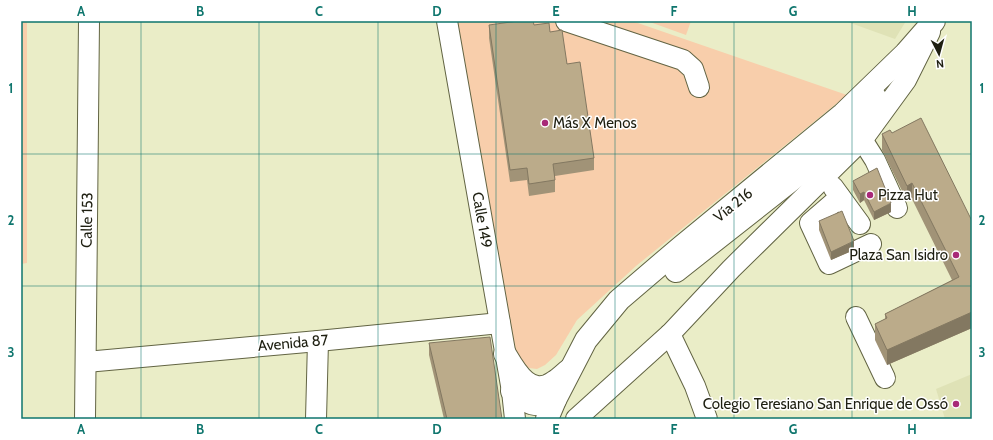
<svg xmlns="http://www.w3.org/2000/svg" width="993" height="440" viewBox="0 0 993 440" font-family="Cabin,sans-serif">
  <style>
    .built { fill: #dfe2b6 }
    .green { fill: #f8ceab }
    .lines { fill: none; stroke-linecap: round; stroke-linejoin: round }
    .minor-casing { stroke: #626443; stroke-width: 22 }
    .major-casing { stroke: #626443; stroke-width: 24 }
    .minor { stroke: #fff; stroke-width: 20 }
    .major { stroke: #fff; stroke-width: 22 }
    .wall { fill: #a19377 }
    .shaded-wall { fill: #837861 }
    .building { fill: #bbab8a; stroke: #837861 }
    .grid { fill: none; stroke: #0f766e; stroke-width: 1; stroke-opacity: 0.55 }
    .poi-dot { fill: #a82978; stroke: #fff; stroke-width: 1.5 }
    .labels { text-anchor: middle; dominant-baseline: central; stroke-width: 3; stroke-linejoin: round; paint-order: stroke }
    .poi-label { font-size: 15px; fill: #1e1f11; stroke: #fff; text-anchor: start }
    .street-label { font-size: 15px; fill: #1e1f11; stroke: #fff }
    .neatline { fill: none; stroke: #0f766e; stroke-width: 1.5 }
    .grid-label { font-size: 13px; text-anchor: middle; font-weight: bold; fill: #0f766e }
  </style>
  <rect width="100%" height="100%" fill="#eaedc7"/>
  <g class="built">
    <polygon points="845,21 906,21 895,39"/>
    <polygon points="972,374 972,419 945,419 936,389"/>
  </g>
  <g class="green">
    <polygon points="21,21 27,21 27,263 21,264"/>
    <polygon points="454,21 632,21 847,95 636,266 577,320 556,355 545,365 537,369 529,368 517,359 511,347"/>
    <polygon points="647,21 691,21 686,35"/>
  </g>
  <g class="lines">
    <g class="minor-casing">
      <g id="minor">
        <polyline points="447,21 512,391 515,419"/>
        <polyline points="566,21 683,60 693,69 699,87"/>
        <polyline points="856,130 875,160 897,208"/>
        <polyline points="833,187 860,224"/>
        <polyline points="840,197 810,223 829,264 871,244"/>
        <polyline points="856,317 885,378"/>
        <polyline points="670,334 695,386 707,419"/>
        <polyline points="86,362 318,341 500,323"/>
        <polyline points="85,419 89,21"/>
        <polyline points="316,419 318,341"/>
        <polyline points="576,419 670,334 731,269 863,139 906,80 930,32"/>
      </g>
    </g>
    <g class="major-casing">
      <g id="major">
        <polyline points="676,271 813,163 854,127 875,97"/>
        <path d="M505 354C515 371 530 399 554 382 559 379 564 374 569 370"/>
        <path d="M512 391C528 403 535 409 555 400"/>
        <polyline points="547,419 555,400 586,340 619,300 681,247 843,114 906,53 934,21"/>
      </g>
    </g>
    <use href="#minor" class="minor"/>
    <use href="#major" class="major"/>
  </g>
  <g class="wall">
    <polygon points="489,25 534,25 550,32 567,64 594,158 594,170 555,176 555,192 529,196 527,180 510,182 489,38"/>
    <polygon points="892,133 972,221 972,328 887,365 875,340 875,324 885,319 885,314 952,280 912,199 907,201 882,150 882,134"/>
    <polygon points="853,181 891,212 874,220 864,200 860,203 853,190"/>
    <polygon points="819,221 854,250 831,260 819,230"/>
    <polygon points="429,343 502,419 444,419 429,355"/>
  </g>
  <g class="shaded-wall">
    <polygon points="912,183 912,199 907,201 907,186"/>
    <polygon points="864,192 864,200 860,203 860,194"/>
    <polygon points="891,203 891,212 874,220 874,212"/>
    <polygon points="854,241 854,250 831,260 831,252"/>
    <polygon points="972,312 972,328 887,365 887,350"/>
  </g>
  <g class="building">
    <polygon points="518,21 533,21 534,25 549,23 550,32 562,30 567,64 580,62 594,158 553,164 555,180 529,184 527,168 510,170 489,25"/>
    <polygon points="921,118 972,221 972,312 887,350 875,324 887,318 885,314 959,277 912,183 907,186 882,134 890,130 892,133"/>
    <polygon points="877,168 891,203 874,212 864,192 860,194 853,181"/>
    <polygon points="842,211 854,241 831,252 819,221"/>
    <polygon points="490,337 502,419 447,419 429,343"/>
  </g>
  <path class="grid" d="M141 21V419M259 21V419M378 21V419M496 21V419M615 21V419M734 21V419M852 21V419M21 154H972M21 286H972"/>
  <g class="poi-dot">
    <circle cx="545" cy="123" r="4"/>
    <circle cx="870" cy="195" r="4"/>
    <circle cx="956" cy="255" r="4"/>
    <circle cx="956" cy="404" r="4"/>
  </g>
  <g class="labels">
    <g class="poi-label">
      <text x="553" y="123">Más X Menos</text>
      <text x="878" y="195">Pizza Hut</text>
      <text x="948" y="255" text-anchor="end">Plaza San Isidro</text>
      <text x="948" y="404" text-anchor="end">Colegio Teresiano San Enrique de Ossó</text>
    </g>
    <g class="street-label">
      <text transform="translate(733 205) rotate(-39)">Vía 216</text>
      <text transform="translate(87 220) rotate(-89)">Calle 153</text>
      <text transform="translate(482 220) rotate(80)">Calle 149</text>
      <text transform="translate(293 343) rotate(-5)">Avenida 87</text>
    </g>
  </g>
  <rect width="993" height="440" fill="none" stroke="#ffffff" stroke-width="44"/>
  <g transform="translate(939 54) rotate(174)" stroke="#ffffff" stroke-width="3" paint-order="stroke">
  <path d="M0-3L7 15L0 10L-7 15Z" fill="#1e1f11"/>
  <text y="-6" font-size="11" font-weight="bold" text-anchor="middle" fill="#1e1f11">N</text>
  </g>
  <rect x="22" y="22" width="949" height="396" class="neatline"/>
  <g class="grid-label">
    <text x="81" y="16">A</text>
    <text x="200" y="16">B</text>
    <text x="319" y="16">C</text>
    <text x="437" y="16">D</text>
    <text x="556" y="16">E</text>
    <text x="674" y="16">F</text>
    <text x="793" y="16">G</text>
    <text x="912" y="16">H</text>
    <text x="11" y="93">1</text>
    <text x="982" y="93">1</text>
    <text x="11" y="225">2</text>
    <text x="982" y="225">2</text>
    <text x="11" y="357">3</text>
    <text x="982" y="357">3</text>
    <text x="81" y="434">A</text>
    <text x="200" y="434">B</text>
    <text x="319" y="434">C</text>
    <text x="437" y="434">D</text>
    <text x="556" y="434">E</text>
    <text x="674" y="434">F</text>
    <text x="793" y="434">G</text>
    <text x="912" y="434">H</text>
  </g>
</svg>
